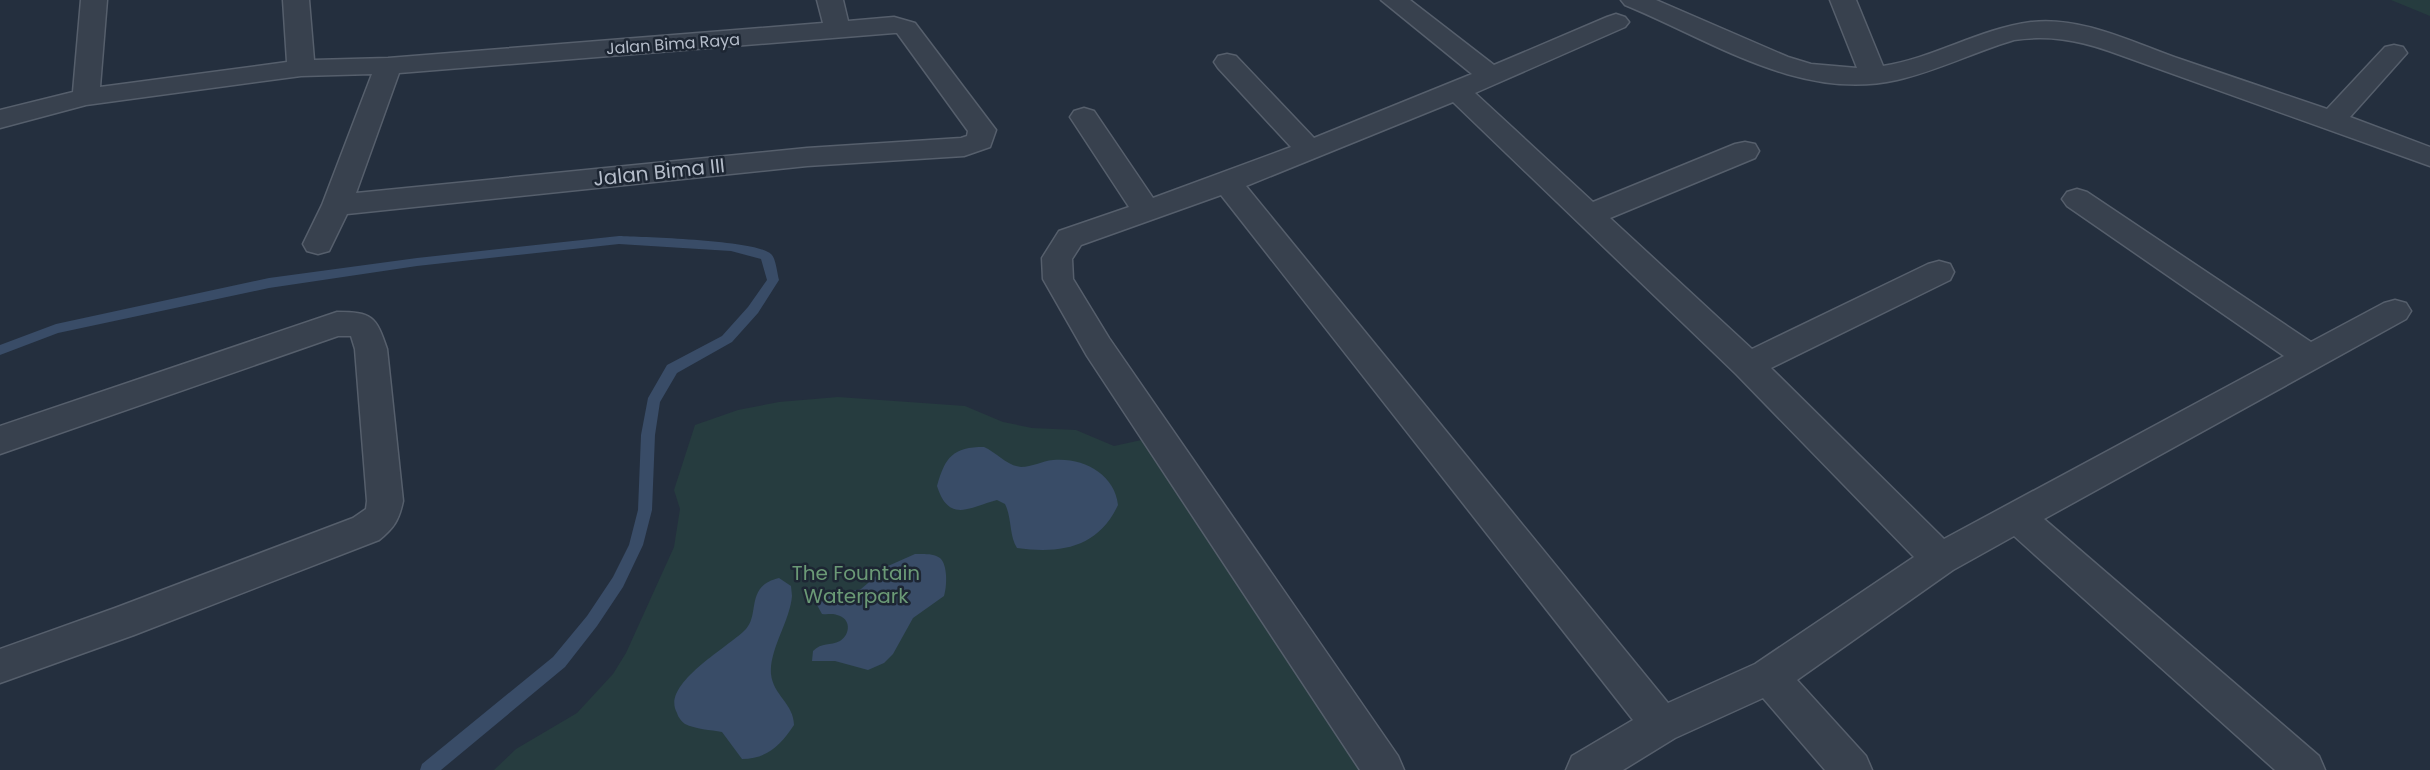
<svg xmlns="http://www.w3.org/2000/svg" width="2430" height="770" viewBox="0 0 2430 770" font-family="Poppins,sans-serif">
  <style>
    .green { fill: #263c3f }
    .water { fill: #394c67 }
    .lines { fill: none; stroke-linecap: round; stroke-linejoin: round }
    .stream { fill: #394c67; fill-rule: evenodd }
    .minor-casing { stroke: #565f6c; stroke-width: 3 }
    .minor { fill: #38414e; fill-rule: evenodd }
    .labels { text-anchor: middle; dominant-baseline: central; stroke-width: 5; stroke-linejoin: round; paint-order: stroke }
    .far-street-label { font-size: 16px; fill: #b4bcc9; stroke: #1d2633 }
    .street-label { font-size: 20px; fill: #b4bcc9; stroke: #1d2633 }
    .park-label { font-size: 20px; fill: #6b9a76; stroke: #1d2633 }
  </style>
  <rect width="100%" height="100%" fill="#242f3e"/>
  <g class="green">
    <polygon points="2391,0 2430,0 2430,16"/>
    <polygon points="838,397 965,406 1003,422 1032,428 1076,430 1114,446 1146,439 1375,770 494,770 516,749 577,713 613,674 626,653 674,547 680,509 674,490 695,425 738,410 779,402"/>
  </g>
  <g class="water">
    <path d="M984 447C996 452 1007 466 1021 467 1032 467 1042 461 1053 460 1083 457 1115 474 1118 505 1098 548 1060 554 1017 548 1009 535 1012 518 1005 504L997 500C970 507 949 524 937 486 945 457 953 447 984 447Z"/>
    <path d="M915 554C922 554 934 553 940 558 948 565 947 587 944 596L913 618 893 654 884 663 868 670 835 661H812L813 651C822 642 830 646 840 641 851 634 851 618 837 615 832 613 828 615 822 614L817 605 826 596 861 589 888 566Z"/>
    <path d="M779 578 791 586 792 596C790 621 769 650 771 674 773 695 794 704 794 725 781 745 767 759 742 759L722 732C711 730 695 729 685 724 682 722 678 717 677 713 660 684 729 647 746 629 760 614 745 586 779 578Z"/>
  </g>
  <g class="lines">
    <path class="stream" d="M619 236C643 237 757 240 771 254 776 258 777 273 779 280L758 313 732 342 677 373 660 402 655 435 652 510 643 545 623 587 597 626 565 667 441 770H420L422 764 553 657 587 616 613 577 629 545 638 510 641 435 648 398 667 365 722 336 748 307 767 280 761 259 731 251 619 244 417 266 269 288 58 333 0 355V345L56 324 269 278 417 258Z"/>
    <g class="minor-casing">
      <g id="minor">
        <path d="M81 0H107L100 87 287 62 283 0H309L314 60 388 58 823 23 817 0H843L848 21 894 17 915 23 996 130 990 147 964 156 807 166 347 214 329 251 318 254 307 251 303 244 322 205 372 74 301 76 86 105 0 128V110L73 92ZM894 33H897L968 131 967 136 961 138 807 148 356 193 399 73Z"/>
        <path d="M1381 0H1410L1494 65 1607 17 1616 14 1625 17 1629 22 1625 27 1475 93 1593 202 1735 144 1745 142 1755 144 1759 151 1755 158 1610 218 1752 349 1928 264 1939 261 1950 264 1954 272 1950 280 1771 368 1944 539 2284 356 2067 206 2062 199 2067 192 2077 189 2087 192 2311 342 2384 303 2395 300 2406 303 2411 311 2406 319 2044 519 2319 756 2325 770H2275L2014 536 1953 570 1797 680 1866 756 1872 770H1825L1763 698 1675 738 1623 770H1566L1572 756 1633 720 1221 195 1081 245 1072 259 1073 279 1109 338 1398 756 1404 770H1360L1087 356 1043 279 1042 258 1059 231 1129 207 1070 117 1074 111 1084 108 1094 111 1153 198 1291 147 1218 68 1214 62 1218 56 1227 54 1236 56 1314 138 1472 74ZM1453 102 1736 374 1914 557 1755 664 1668 703 1246 186Z"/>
        <path d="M1621 0H1656L1788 57 1811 64 1857 68 1830 0H1856L1883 66C1934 58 1979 29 2031 22 2082 16 2134 43 2180 59 2229 76 2278 92 2327 109L2385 47 2394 45 2403 47 2407 53 2350 117 2430 147V166L2109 51C2077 40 2048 35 2014 40 1974 52 1937 71 1897 80 1800 102 1711 40 1625 5Z"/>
        <path d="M337 312C372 312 376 316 387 349L403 501C399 520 394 528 379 540L134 635 0 683V649L115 608 353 518 366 509 367 501 355 349 351 336H338L0 454V426Z"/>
      </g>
    </g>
    <use href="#minor" class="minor"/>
  </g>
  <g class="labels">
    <g class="far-street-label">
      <text transform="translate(673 44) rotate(-4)">Jalan Bima Raya</text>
    </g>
    <g class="street-label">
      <text transform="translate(659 172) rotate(-6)">Jalan Bima III</text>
    </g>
    <g class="park-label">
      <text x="856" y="573">The Fountain<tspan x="856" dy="23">Waterpark</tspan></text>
    </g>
  </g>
</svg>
